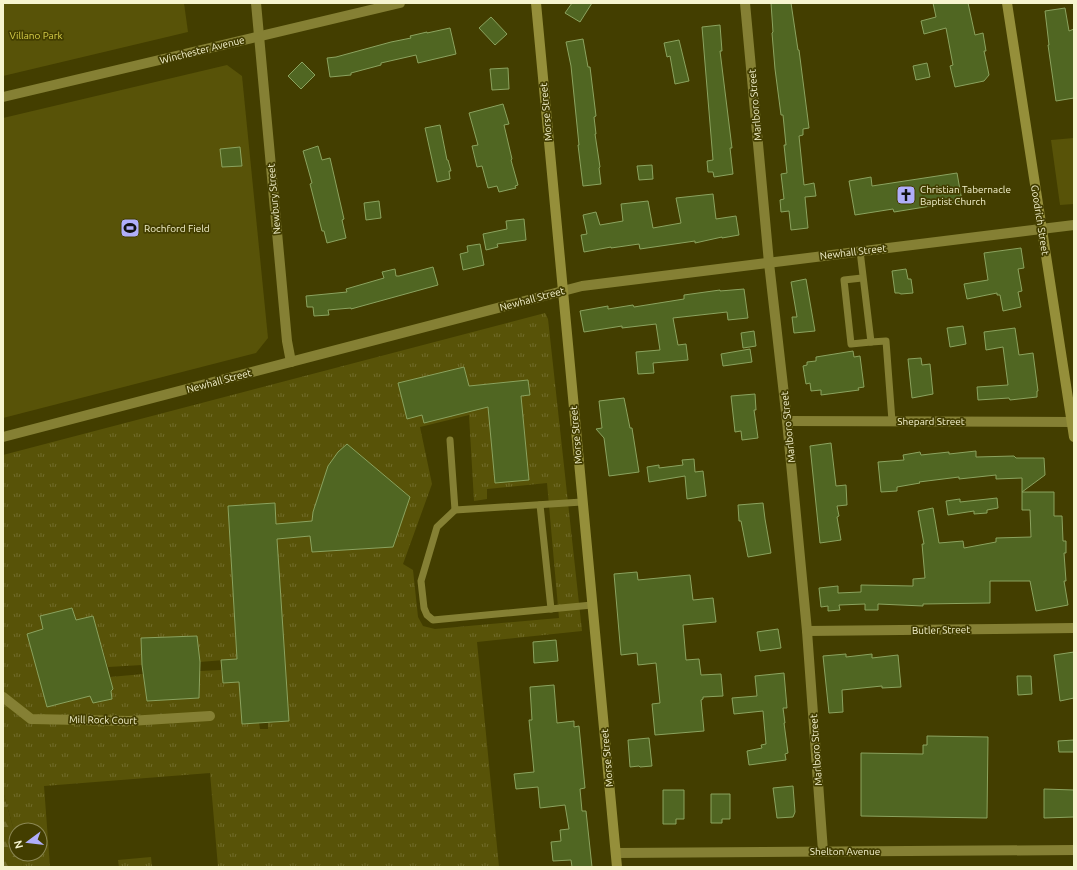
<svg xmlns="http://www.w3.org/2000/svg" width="1077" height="870" viewBox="0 0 1077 870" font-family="Ubuntu,sans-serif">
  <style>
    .grass { fill: url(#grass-tufts); fill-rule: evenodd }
    .forest { fill: url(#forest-firs) }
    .green { fill: #585308 }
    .building { fill: #506622; stroke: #8ba35f }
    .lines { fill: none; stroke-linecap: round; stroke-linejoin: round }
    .service { stroke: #858034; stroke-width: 7 }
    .minor { stroke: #858034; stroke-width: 10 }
    .tertiary { stroke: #858034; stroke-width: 10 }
    .secondary { stroke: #958f3a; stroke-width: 10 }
    .labels { text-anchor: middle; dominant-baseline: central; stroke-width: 3.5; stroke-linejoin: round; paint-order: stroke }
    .park-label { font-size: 10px; fill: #d9cf49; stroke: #433e00 }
    .street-label { font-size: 10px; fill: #f6f4cf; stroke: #433e00 }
    .poi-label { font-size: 10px; fill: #f6f4cf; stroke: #433e00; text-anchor: start }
  </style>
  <defs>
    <pattern id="grass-tufts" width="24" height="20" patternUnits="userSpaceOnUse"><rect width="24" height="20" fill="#585308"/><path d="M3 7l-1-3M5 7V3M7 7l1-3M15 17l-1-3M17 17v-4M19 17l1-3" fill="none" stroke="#716c2b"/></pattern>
    <pattern id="forest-firs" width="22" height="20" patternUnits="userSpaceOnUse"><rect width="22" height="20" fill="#585308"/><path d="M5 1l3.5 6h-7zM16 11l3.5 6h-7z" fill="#716c2b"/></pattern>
  </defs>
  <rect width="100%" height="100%" fill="#433e00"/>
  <g class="grass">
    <path d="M545 313 548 319 582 631 477 642 499 867H218L210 773 44 786 50 867H23L20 854H40V830H16V838L3 791V455ZM464 367 470 388 479 385 528 380 530 395 521 396 529 480 495 483 488 407 424 423 422 415 407 419 398 383ZM469 415 474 501 487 499V489L547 483 559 618 435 629 423 626 418 617 413 570 403 564 432 484 420 427ZM347 444 409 497 393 547 312 552 310 536 277 539 289 721 268 723V729H260L259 723 242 724 239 682 223 683 221 670 200 671 199 698 147 701 143 674 110 677 113 689 111 691 112 699 93 703 90 696 47 707 27 634 43 629 41 616 72 608 76 620 93 616 108 667 142 665 141 638 197 636 199 662 237 659 228 506 275 503 276 524 312 521 313 512 328 466 338 452Z"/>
    <polygon points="151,857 152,867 119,867 118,860"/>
  </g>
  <polygon class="forest" points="3,791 16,838 16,854 20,854 23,867 3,867"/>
  <g class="green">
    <polygon points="3,3 184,3 188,32 3,76"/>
    <polygon points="227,65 242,76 268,338 256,353 3,418 3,118"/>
    <polygon points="1074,138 1074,204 1060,205 1051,140"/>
  </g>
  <g class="building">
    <polygon points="572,3 592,3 580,22 565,13"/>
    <polygon points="771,3 791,3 798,50 799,50 809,128 803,129 803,135 799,136 804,185 814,183 816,196 805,197 808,228 791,230 789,211 781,212 780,200 784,199 781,174 787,173 784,145 786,145 783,115 781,115 775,69 772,33 773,32"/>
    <polygon points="933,3 968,3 975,35 983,33 986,51 984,51 989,75 984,81 955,87 950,66 953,65 946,28 924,34 921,21 936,17"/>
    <polygon points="1065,8 1069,31 1074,29 1074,98 1056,101 1048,45 1049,45 1045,11"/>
    <polygon points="491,17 507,34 495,45 479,28"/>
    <polygon points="720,25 722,51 720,51 732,148 730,148 733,174 714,177 713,172 708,172 707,161 713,160 702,27"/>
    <polygon points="450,28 456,54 418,63 416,55 381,63 381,65 351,73 351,75 330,77 327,58 336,57 391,42 411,38 410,36 427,32 427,33"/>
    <polygon points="583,39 588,67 590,67 596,116 594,117 596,134 595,134 600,167 599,168 601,184 583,186 578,145 579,145 571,66 566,42"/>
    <polygon points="679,40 689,81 675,84 670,56 667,57 664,43"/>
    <polygon points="302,62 315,75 301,89 288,76"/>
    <polygon points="927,63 930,77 916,80 913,66"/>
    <polygon points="508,68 509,89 492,90 490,69"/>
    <polygon points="503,104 509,124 504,125 512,159 511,160 518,185 515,186 516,188 499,192 497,186 488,188 482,166 477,167 472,146 478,145 469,113"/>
    <polygon points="440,125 447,160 448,160 451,171 449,171 450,179 437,182 425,128"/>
    <polygon points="318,146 322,160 330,158 344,219 342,220 346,238 327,243 324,231 322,231 310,184 312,183 303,151"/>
    <polygon points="240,147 242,166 222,167 220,149"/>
    <polygon points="652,165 653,179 639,180 637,166"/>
    <polygon points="957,173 962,201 894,212 893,209 855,215 849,181 871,177 872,186"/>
    <polygon points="713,194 716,219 736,216 739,235 722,238 722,237 695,243 695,241 640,249 639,244 611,248 611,247 584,252 581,235 587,234 583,215 596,212 600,225 623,221 621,204 648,201 653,228 681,223 676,198"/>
    <polygon points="379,201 381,218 366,220 364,203"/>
    <polygon points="524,219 526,240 497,244 498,247 486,250 483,234 507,229 506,221"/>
    <polygon points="480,244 484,265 463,270 460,254 468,252 467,246"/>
    <polygon points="1021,248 1024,268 1018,269 1022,291 1018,292 1021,307 1003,311 1000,295 997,295 997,293 967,299 964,284 988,280 984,253"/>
    <polygon points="433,267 438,285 351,309 351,308 328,310 329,315 314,316 313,307 307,307 306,296 347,292 346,289 384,278 382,272 395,269 396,276 399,276"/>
    <polygon points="906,269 908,279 911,279 913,293 901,294 899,293 895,293 892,271"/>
    <polygon points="806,279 815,331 794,333 792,317 797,317 791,282"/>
    <polygon points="744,289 748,318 728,320 727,312 673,318 678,345 686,344 688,360 653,363 654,373 638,374 636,352 660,350 656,324 622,328 622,326 584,332 580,311 608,306 608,309 633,305 634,307 684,299 684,295 720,290 720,291"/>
    <polygon points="963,326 966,344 950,347 947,328"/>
    <polygon points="1015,328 1019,355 1033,353 1038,391 1037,391 1037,397 1010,400 1009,398 978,400 977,387 1008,385 1003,347 986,350 984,332"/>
    <polygon points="754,331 756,346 743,348 741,333"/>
    <polygon points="750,349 752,362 723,366 721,354"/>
    <polygon points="853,351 854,357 860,356 864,387 858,388 859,390 821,395 821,390 811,391 810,383 806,384 803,366 807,365 807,362 816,361 816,357"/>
    <polygon points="921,358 922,365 930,364 933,394 912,398 908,359"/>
    <polygon points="464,367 469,386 528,380 530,395 521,396 529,480 495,483 488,407 424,423 422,415 407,419 398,383"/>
    <polygon points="755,394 756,410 754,410 758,438 742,440 741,431 735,432 731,396"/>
    <polygon points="624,398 630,428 632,428 639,472 609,476 604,438 596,429 602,428 599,401"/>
    <polygon points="831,443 836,486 846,485 847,505 837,506 839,516 837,517 841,540 820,543 810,446"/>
    <polygon points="347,444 410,497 393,547 312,552 310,536 277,539 289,721 242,724 239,682 223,683 221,660 237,659 228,506 275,503 276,524 312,521 313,512 328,466 338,452"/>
    <polygon points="976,451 976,457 1014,456 1016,458 1044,458 1045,475 1022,492 1022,478 996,479 996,475 959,479 959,477 919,482 920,483 897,487 897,491 881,492 878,462 904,460 903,455 920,452 921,455 949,452 949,454"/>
    <polygon points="694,459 695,472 703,471 706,496 687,499 685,476 649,482 647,467 659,465 659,468 683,465 682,460"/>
    <polygon points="1022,492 1054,492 1054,516 1062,516 1063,541 1066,541 1066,553 1064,553 1066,581 1064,581 1068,605 1036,611 1030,581 990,581 990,603 923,604 923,606 878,604 878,610 865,610 865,604 839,605 840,610 828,611 828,606 821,607 819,588 838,586 838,593 861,592 861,585 913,586 913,579 925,578 922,544 924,544 918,511 933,508 939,543 963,541 964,548 996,542 996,538 1031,537 1030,510 1022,510"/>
    <polygon points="997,498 998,508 987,510 987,513 974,514 974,511 948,515 946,501 960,499 960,502"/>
    <polygon points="763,503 765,519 771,553 748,557 741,521 739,521 738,505"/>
    <polygon points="637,572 638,580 690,575 693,600 713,598 716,622 683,625 686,660 699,659 701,675 721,674 723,696 703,697 703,699 701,700 704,731 655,735 652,704 660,703 656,663 638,665 637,653 621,655 614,574"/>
    <polygon points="72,608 76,620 93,616 113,689 111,691 112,699 93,703 90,696 47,707 27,634 43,629 40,616"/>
    <polygon points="778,629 781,648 760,651 757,632"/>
    <polygon points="197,636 200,662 199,698 147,701 142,665 141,638"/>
    <polygon points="556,640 558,661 534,663 533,642"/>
    <polygon points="1074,652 1074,698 1060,701 1054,655"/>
    <polygon points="846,654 846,657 872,654 872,658 898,655 901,687 882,688 882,686 842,690 843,712 829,713 823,656"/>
    <polygon points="784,673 787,708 783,708 785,723 784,723 788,753 785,754 786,760 749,765 747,751 762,748 761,745 766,744 763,711 734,714 732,698 757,696 755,676"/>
    <polygon points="1017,676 1031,676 1032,694 1018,695"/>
    <polygon points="554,685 557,723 574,721 574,727 579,726 585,788 580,789 582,811 586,811 592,867 572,867 571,860 553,861 551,842 561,841 560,830 569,829 565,805 540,808 538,787 516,789 514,774 534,772 529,720 532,720 530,687"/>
    <polygon points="927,736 988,737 987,818 861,816 861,753 923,754 923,745 927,745"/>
    <polygon points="649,738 652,766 640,767 639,766 630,767 628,740"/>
    <polygon points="1074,740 1074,752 1059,752 1058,741"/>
    <polygon points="793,786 795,812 793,817 777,818 773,788"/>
    <polygon points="1044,789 1074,790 1074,817 1044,818"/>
    <polygon points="663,790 684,790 684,819 676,819 676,824 663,824"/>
    <polygon points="711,794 730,794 730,819 722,819 722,823 711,823"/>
  </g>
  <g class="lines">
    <g class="service">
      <polyline points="860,251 871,342 886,341 892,421"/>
      <polyline points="862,278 844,280 851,344 871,342"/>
      <polyline points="450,440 455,510 582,502"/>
      <polyline points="540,505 551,609"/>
      <polyline points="455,510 437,527 421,581 424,608 427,615 433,620 592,605"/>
    </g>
    <g class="minor">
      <polyline points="256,3 287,341 291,362"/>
      <polyline points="745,3 769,263 787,421 807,631 823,851"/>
      <polyline points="1041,229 1074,225"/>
      <polyline points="787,421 1074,422"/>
      <polyline points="807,631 1074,628"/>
      <polyline points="3,697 31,719 129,721 210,716"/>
    </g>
    <g class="tertiary">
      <polyline points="3,97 400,3"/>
      <polyline points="3,437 582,286 1041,229"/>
      <polyline points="616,853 1074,850"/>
    </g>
    <g class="secondary">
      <polyline points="536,3 617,867"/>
      <polyline points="1007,3 1074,437"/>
    </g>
  </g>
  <defs>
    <g id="church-square" transform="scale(1)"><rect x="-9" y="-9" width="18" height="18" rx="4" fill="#b0aefa" stroke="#433e00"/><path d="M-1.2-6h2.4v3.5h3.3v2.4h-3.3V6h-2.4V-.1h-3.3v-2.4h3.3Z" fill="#111"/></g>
    <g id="stadium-square" transform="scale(1)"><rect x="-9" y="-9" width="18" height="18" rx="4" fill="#b0aefa" stroke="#433e00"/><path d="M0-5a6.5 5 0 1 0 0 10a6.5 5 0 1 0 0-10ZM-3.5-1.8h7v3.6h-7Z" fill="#111"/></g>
  </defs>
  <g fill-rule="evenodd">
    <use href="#church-square" x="906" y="195"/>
    <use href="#stadium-square" x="130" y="228"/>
  </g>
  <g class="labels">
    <g class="park-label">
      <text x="36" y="35">Villano Park</text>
    </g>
    <g class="street-label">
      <text transform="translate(202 50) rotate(-14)">Winchester Avenue</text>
      <text transform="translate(755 105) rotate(-95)">Marlboro Street</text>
      <text transform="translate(546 112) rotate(-95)">Morse Street</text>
      <text transform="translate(274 199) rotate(-95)">Newbury Street</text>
      <text transform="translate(1040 220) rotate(81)">Goodrich Street</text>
      <text transform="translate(853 252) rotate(-7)">Newhall Street</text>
      <text transform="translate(532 299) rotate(-15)">Newhall Street</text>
      <text transform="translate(219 381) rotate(-15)">Newhall Street</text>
      <text x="931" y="421">Shepard Street</text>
      <text transform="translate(788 427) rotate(-96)">Marlboro Street</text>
      <text transform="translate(576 435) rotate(-95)">Morse Street</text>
      <text transform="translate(941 630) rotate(-1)">Butler Street</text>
      <text transform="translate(103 720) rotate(1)">Mill Rock Court</text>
      <text transform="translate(816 750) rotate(-94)">Marlboro Street</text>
      <text transform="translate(607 758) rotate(-95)">Morse Street</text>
      <text x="845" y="851">Shelton Avenue</text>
    </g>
    <g class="poi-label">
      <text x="920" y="189">Christian Tabernacle<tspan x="920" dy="12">Baptist Church</tspan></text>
      <text x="144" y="228">Rochford Field</text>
    </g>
  </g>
  <rect width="1077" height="870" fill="none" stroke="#f6f4cf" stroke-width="8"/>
  <g transform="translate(28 842) rotate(255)"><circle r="19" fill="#433e00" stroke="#8b8753"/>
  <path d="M0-3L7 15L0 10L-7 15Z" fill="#b0aefa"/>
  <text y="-6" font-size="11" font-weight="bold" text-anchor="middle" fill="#f6f4cf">N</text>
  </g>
</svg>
